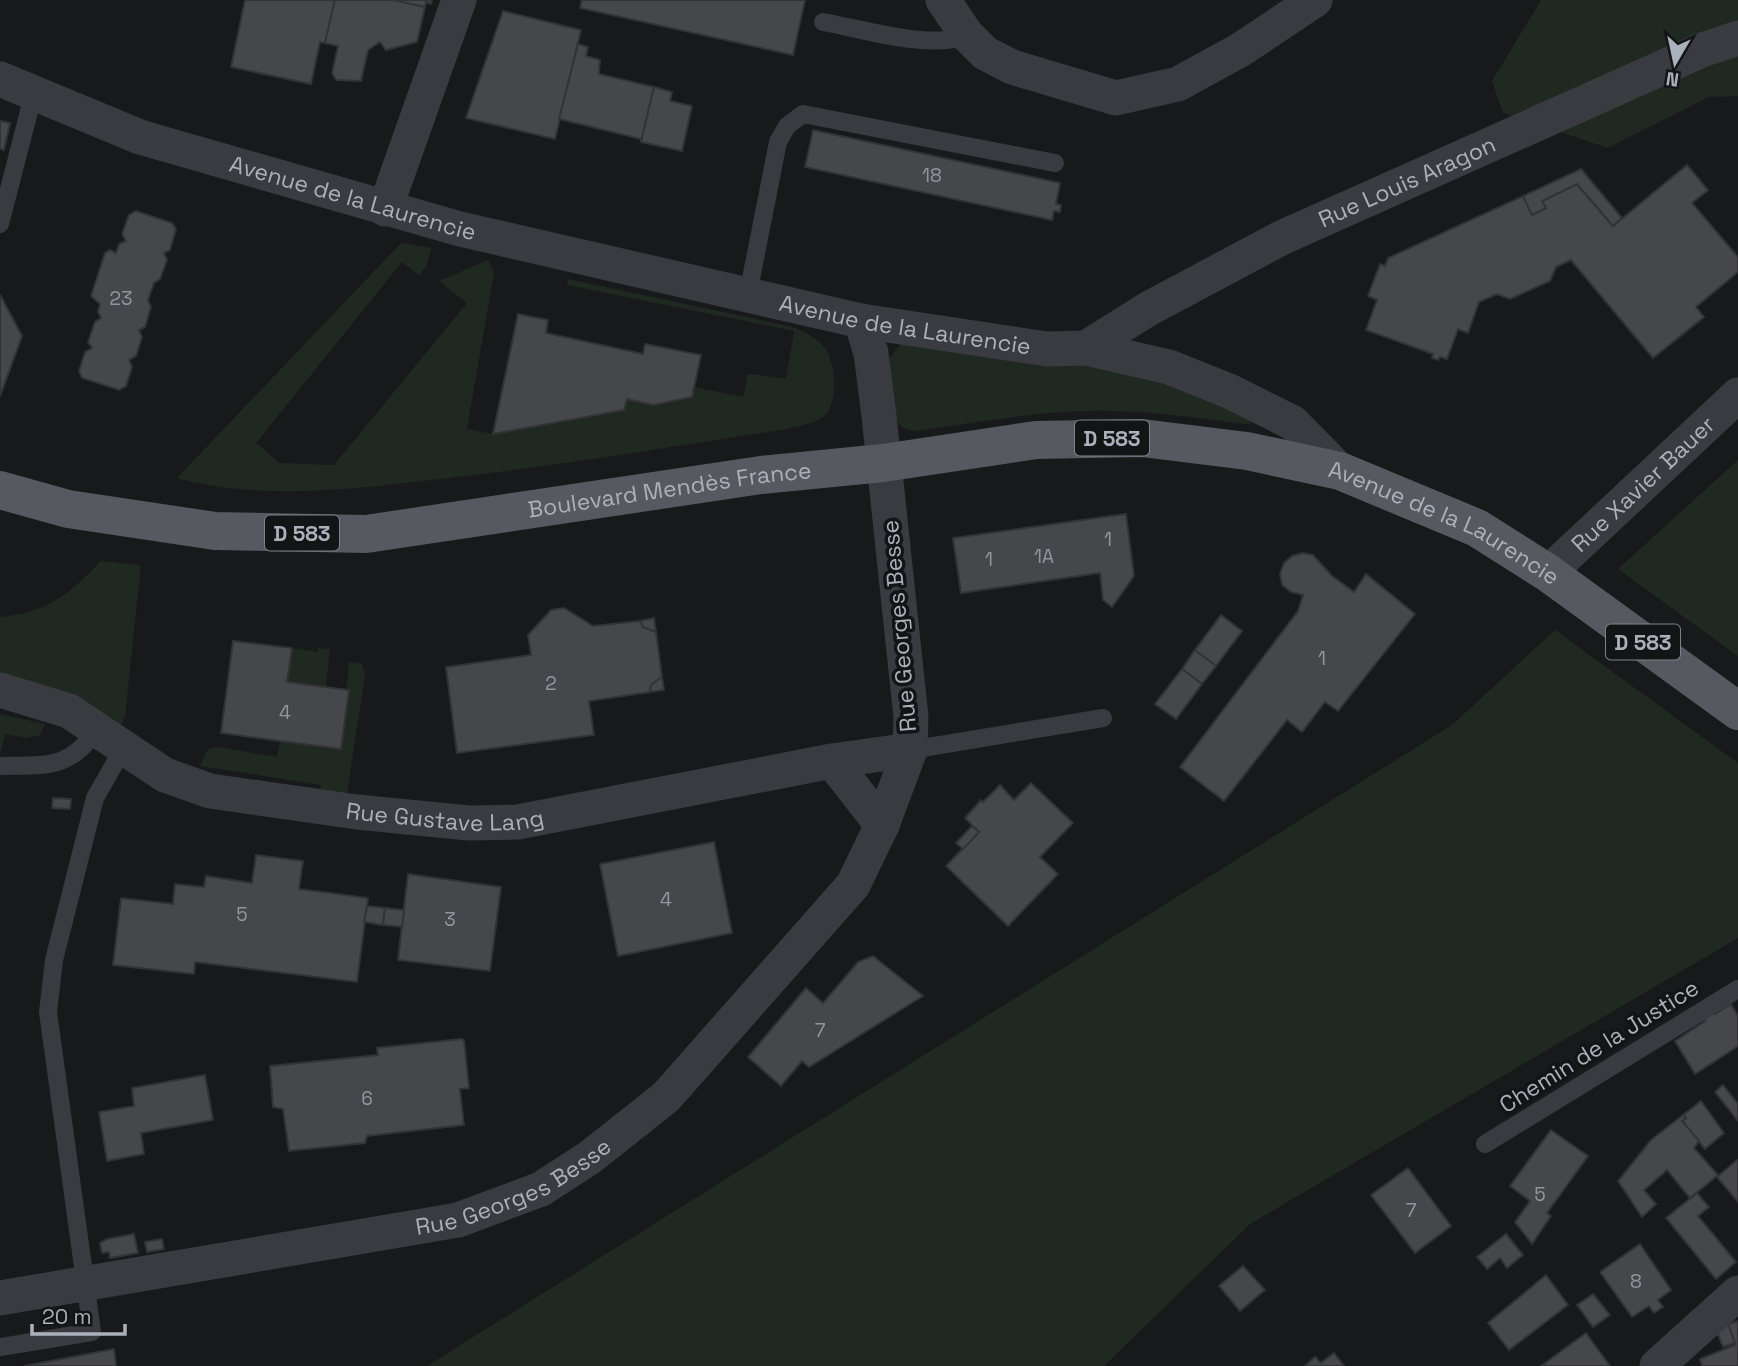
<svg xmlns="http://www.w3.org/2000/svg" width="1738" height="1366" viewBox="0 0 1738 1366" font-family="'Space Grotesk',sans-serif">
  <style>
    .green { fill: #202921 }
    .building { fill: #45474b; stroke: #333337; stroke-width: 2 }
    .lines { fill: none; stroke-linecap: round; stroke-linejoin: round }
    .service { stroke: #393b40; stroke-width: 18 }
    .minor { stroke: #393b40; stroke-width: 35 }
    .primary { stroke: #56595f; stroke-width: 38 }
    .labels { text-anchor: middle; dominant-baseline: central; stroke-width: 7; stroke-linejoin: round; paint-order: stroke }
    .number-label { font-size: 19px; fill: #92969e }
    .shield { fill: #131416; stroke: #7d8289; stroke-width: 2 }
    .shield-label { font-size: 21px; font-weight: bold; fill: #abb1ba }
    .street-label { font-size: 23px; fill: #abb1ba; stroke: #131416 }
  </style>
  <rect width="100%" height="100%" fill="#18191b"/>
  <g class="green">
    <polygon points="1541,0 1738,0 1738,96 1709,97 1608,148 1503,113 1492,81"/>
    <path d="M401 243 431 248 427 265 419 275 402 262 256 443 280 463 334 465 467 303 439 281 488 260 494 272 467 429 493 434 624 410 627 399 653 405 692 397 694 387 743 397 748 374 786 379 794 331 567 285 568 279 793 327C804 332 818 338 825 348 836 364 839 404 823 417 814 424 797 426 786 429 671 447 556 466 440 479 354 489 261 501 177 478Z"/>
    <path d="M918 342 1039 366 1071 359 1098 363 1235 404 1253 425C1206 419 1160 412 1113 411 1047 409 981 422 915 431L903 428 895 420 888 360 901 344Z"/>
    <polygon points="1738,460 1738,656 1618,569"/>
    <path d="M101 561 141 565 125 717 121 725C83 698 45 684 0 675V617C46 613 70 594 101 561Z"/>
    <polygon points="1555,630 1738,763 1738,938 1250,1224 1104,1366 427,1366 1452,725"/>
    <polygon points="292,648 318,652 318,648 330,649 326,687 287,682"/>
    <polygon points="349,662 362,664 365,674 347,794 320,791 321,785 200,766 208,749 217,747 277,757 280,741 341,749"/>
    <polygon points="0,714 45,724 40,735 27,738 5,734 0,754"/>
  </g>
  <g class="building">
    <polygon points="245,0 335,0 325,43 320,42 311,84 231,67"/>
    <polygon points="335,0 394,0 425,7 417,42 386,50 380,42 368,50 361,81 336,80 332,73 338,46 325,43"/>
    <polygon points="394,0 432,0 431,4 426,2 425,7"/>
    <polygon points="582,0 805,0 793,55 580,8"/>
    <polygon points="503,11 581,30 555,139 466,118"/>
    <polygon points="578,44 588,47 586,56 600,60 599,74 654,87 641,142 641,139 559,119"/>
    <polygon points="654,87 672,92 670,101 692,106 682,151 641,142"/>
    <polygon points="0,121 10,123 4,150 0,149"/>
    <polygon points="813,130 1060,183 1056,204 1061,205 1060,212 1054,211 1052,220 805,167"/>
    <polygon points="1687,165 1708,190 1692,203 1738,257 1738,272 1696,307 1704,317 1653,358 1571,260 1556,267 1550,281 1510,299 1497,294 1479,302 1468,333 1458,329 1447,359 1440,357 1438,360 1432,358 1433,354 1366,330 1377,300 1368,296 1380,264 1385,266 1388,258 1523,196 1532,215 1546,208 1542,201 1577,184 1613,226"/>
    <polygon points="1581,169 1622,218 1613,226 1577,184 1542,201 1546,208 1532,215 1523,196"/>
    <polygon points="136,211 172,223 176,229 170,250 164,253 167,260 160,279 154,283 148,300 151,307 145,327 139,330 142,337 136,356 129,360 132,367 126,386 119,390 82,378 79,371 85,352 92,348 88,342 95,322 101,318 98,312 100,304 91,296 105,253 110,250 116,253 119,244 126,241 122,234 129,215"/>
    <polygon points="0,295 22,336 0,396"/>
    <polygon points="0,295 22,336 0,396"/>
    <polygon points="518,314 548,320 546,333 643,354 645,344 701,355 692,397 653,405 627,399 624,410 493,434"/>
    <polygon points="1126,514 1134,576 1112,607 1103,600 1100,573 961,593 953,538"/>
    <polygon points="1303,553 1313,555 1331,575 1354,592 1366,574 1415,614 1338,711 1325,702 1302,732 1287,720 1224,801 1180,767 1298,611 1303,595 1291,592 1282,585 1280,574 1284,563 1292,556"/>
    <polygon points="564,608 593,626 640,621 643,627 656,632 662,677 651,685 650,692 589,701 594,735 457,753 446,667 531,655 528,635 551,610"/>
    <polygon points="1221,615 1242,631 1216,666 1195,650"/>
    <polygon points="654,618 656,632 643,627 640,621"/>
    <polygon points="233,641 292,648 287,682 349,690 341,749 221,733"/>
    <polygon points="1195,650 1216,666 1202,684 1182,669"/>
    <polygon points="1182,669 1202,684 1176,719 1155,704"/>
    <polygon points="662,677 664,690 650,692 651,685"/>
    <polygon points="1031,783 1073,823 1040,857 1058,874 1008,926 946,866 979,832 965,818 981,800 983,802 1000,785 1014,800"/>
    <polygon points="53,798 71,799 70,809 52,808"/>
    <polygon points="972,826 979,832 963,849 956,843"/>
    <polygon points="714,842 732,933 618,956 600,864"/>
    <polygon points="256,855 303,861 299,889 368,898 357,982 195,962 194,974 113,965 121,898 173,904 175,884 204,887 206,876 252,883"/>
    <polygon points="408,874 501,887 490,971 398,960"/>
    <polygon points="367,906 385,908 383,925 364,922"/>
    <polygon points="385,908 404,910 402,927 383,925"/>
    <polygon points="873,956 923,996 809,1067 802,1061 781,1086 748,1057 806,988 823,1003 858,962"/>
    <polygon points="1731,1004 1738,1016 1738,1046 1695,1074 1675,1041 1705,1021 1703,1018 1712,1011 1715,1014"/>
    <polygon points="461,1039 464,1040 469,1088 460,1089 464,1125 367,1136 365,1143 289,1151 283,1109 273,1107 270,1066 378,1055 377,1048"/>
    <polygon points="205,1075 213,1120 141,1133 144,1154 107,1161 99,1112 134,1106 132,1088"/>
    <polygon points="1723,1085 1738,1104 1738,1121 1715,1092"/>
    <polygon points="1701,1101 1724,1133 1705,1149 1682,1121 1686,1118 1683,1115"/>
    <polygon points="1683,1115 1686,1118 1682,1121 1699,1141 1694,1148 1718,1175 1690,1198 1667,1170 1644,1190 1656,1204 1642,1217 1618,1181 1651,1140"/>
    <polygon points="1551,1130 1588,1156 1547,1213 1551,1216 1532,1244 1515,1222 1530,1201 1510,1186"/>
    <polygon points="1737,1160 1738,1161 1738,1202 1717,1177"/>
    <polygon points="1408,1168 1451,1226 1415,1253 1371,1195"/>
    <polygon points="1697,1193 1709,1207 1698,1216 1736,1262 1716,1279 1666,1218"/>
    <polygon points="134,1234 138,1253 110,1258 109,1252 102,1253 100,1243 107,1239"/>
    <polygon points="1506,1234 1523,1255 1507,1268 1500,1258 1487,1269 1477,1257"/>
    <polygon points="162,1239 164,1249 147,1252 145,1242"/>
    <polygon points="1640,1244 1671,1290 1658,1300 1663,1307 1654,1313 1649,1306 1632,1317 1600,1272"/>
    <polygon points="1243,1266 1265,1290 1240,1311 1219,1286"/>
    <polygon points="1546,1275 1568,1305 1509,1350 1488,1323"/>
    <polygon points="1593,1294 1610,1315 1593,1327 1577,1305"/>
    <polygon points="1738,1321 1738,1366 1702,1366 1700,1359 1735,1345 1728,1324"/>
    <polygon points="1728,1324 1735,1343 1723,1347 1714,1325"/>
    <polygon points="1586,1333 1610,1366 1541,1366"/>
    <polygon points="114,1349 116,1366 24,1366"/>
    <polygon points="1334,1353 1344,1366 1305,1366 1315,1357 1321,1363"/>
  </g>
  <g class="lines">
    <g class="service">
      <path d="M823 22C858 28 937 52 966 34"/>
      <polyline points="0,224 34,92"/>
      <polyline points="748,294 778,142 787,126 803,114 1055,163"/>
      <polyline points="910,750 1103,718"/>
      <path d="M0 766C45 765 70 770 97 729"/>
      <polyline points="1485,1144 1738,989"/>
      <polyline points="0,1347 92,1332 48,1012 54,960 95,798 124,747"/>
    </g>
    <g class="minor">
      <polyline points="943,0 966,34 985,53 1012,67 1116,98 1178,84 1240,50 1315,0"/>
      <path id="s1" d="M0 79 140 137 460 229 861 321 1047 349 1086 348 1169 367 1229 391 1293 423 1340 471"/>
      <polyline points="385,209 459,0"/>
      <path id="s2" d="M1086 348 1148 309 1281 238 1702 50 1738 38"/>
      <path id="s3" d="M1548 573 1738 395"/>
      <path id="s4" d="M0 690 69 711 165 775 210 791 357 812 469 823 518 822 832 761 910 750"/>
      <polyline points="832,761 882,825"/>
      <path id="s5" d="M0 1298 458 1220 541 1189 589 1158 666 1097 853 885 882 825 910 750 911 717 879 416 871 353 861 321"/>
      <polyline points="1657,1366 1738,1293"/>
    </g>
    <path class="primary" id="s6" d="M0 490 68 509 215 531 366 534 761 475 883 463 1036 440 1142 438 1247 451 1340 471 1477 528 1548 573 1738 711"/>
  </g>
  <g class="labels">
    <g class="number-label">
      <text x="932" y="175">18</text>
      <text x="121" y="298">23</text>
      <text x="1108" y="539">1</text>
      <text x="1044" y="556">1A</text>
      <text x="989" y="559">1</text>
      <text x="1322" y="658">1</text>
      <text x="551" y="683">2</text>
      <text x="285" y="712">4</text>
      <text x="666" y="899">4</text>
      <text x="242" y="914">5</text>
      <text x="450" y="919">3</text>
      <text x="820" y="1030">7</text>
      <text x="367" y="1098">6</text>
      <text x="1540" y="1194">5</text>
      <text x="1411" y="1210">7</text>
      <text x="1636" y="1281">8</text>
    </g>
    <g class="shield">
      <rect x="1075" y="420.5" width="74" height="35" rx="5"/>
      <rect x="265" y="515.5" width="74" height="35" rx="5"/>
      <rect x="1606" y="624.5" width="74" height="35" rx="5"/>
    </g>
    <g class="shield-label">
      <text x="1112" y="438">D 583</text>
      <text x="302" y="533">D 583</text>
      <text x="1643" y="642">D 583</text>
    </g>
    <g class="street-label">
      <text stroke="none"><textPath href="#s2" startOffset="362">Rue Louis Aragon</textPath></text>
      <text stroke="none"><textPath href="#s1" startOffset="373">Avenue de la Laurencie</textPath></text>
      <text stroke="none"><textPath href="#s1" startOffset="940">Avenue de la Laurencie</textPath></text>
      <text stroke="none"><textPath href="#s3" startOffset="130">Rue Xavier Bauer</textPath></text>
      <text stroke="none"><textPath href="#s6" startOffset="677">Boulevard Mendès France</textPath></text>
      <text stroke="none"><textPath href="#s6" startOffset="1470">Avenue de la Laurencie</textPath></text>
      <text transform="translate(899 626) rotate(-95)">Rue Georges Besse</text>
      <text stroke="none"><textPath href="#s4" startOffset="472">Rue Gustave Lang</textPath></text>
      <text transform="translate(1599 1046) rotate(-32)">Chemin de la Justice</text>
      <text stroke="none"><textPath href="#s5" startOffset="528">Rue Georges Besse</textPath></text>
    </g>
  </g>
  <g transform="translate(1675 63) rotate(189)" stroke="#131416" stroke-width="5" paint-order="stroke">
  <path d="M0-5L12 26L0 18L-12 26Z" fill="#abb1ba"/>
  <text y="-10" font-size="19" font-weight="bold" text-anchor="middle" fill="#abb1ba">N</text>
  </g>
  <path d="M32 1324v10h93v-10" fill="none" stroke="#abb1ba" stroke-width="3.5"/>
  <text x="42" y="1324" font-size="21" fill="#abb1ba" stroke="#131416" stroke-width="5" paint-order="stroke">20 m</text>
</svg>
